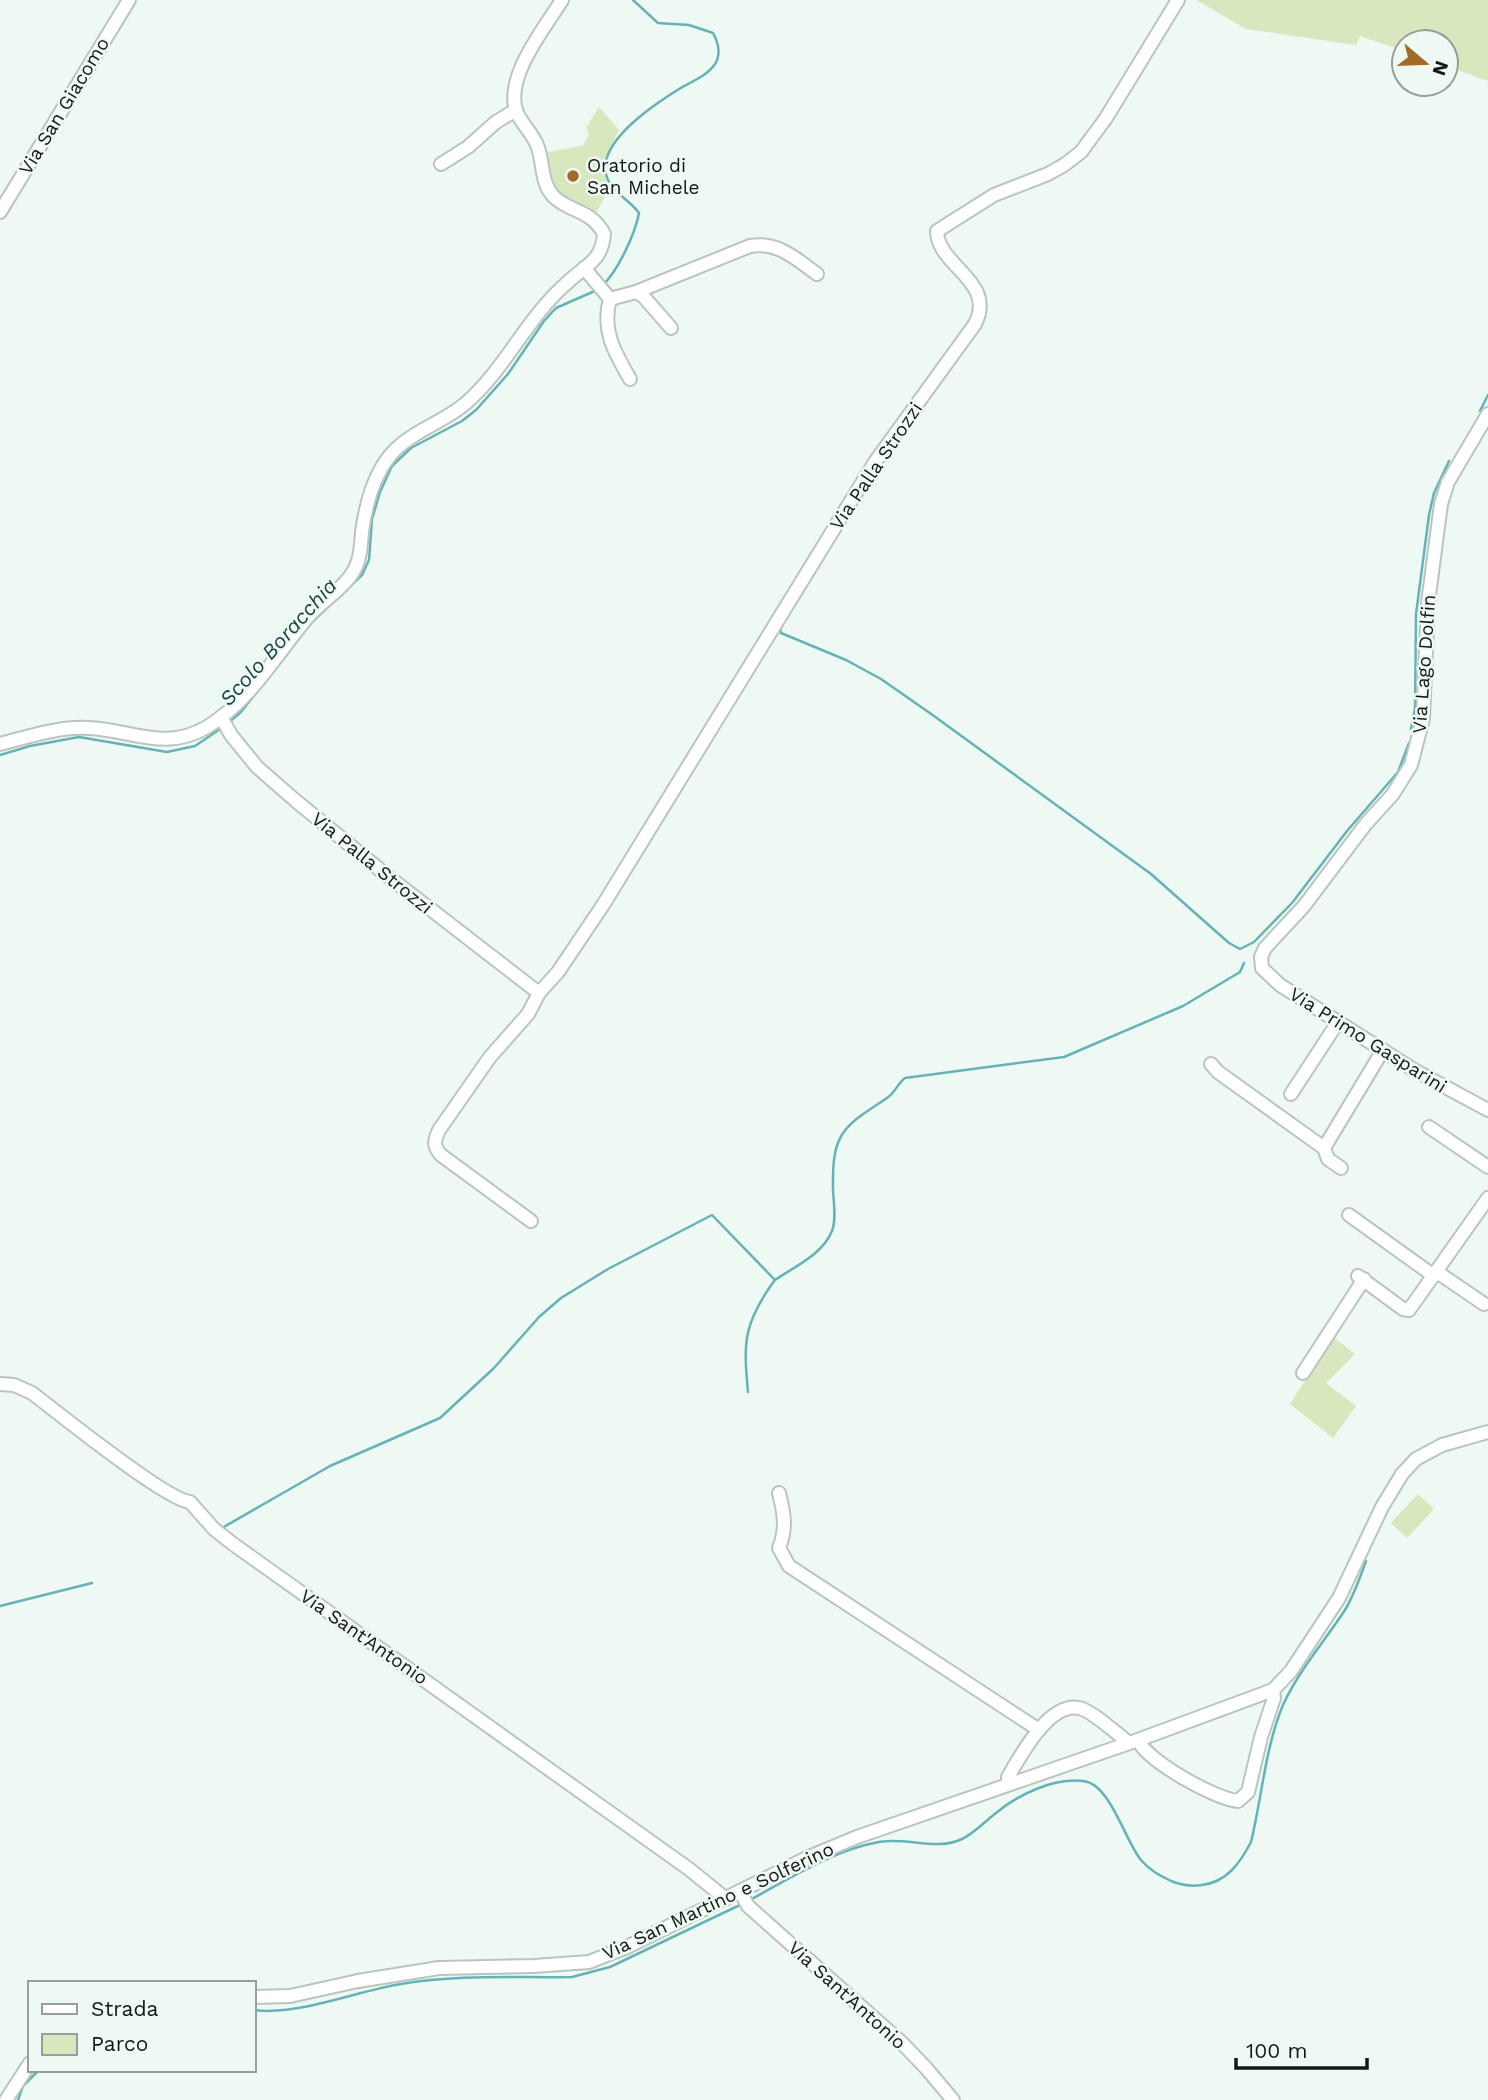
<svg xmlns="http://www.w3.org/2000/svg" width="1488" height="2100" viewBox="0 0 1488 2100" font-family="'Work Sans',sans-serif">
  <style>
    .green { fill: #d7e8bf }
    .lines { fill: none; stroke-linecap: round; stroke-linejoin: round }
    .stream { stroke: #65b3b7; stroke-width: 2.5 }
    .minor-casing { stroke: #bac5bf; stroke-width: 16 }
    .minor { stroke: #fff; stroke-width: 12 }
    .poi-dot { fill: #a16c25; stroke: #eef9f3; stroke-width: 2.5 }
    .labels { text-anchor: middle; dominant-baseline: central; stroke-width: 5; stroke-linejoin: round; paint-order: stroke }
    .street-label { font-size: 19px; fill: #141715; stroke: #eef9f3 }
    .poi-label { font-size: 19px; fill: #141715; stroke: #eef9f3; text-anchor: start }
    .water-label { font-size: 21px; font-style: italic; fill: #1d4345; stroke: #eef9f3 }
  </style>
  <rect width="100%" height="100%" fill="#eef9f3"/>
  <g class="green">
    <polygon points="1196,0 1488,0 1488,81 1446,66 1446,42 1404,42 1404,51 1360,36 1356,45 1246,29"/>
    <polygon points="599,107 619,130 601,166 609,189 596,213 563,198 550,184 545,153 583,145 589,134 586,128"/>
    <polygon points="1333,1337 1355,1354 1326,1383 1356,1406 1333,1438 1290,1404"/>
    <polygon points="1418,1494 1434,1509 1407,1538 1391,1523"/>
  </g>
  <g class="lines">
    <g class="stream">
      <path d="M602 286C618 271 635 234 639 213 631 201 615 194 609 182 589 146 655 104 679 89 691 82 707 76 715 64 721 54 718 42 713 33L689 25 658 23 633 0"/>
      <polyline points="980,287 984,292 985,303"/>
      <polyline points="1480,411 1488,395"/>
      <polyline points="780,627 781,633 846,660 881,679 934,716 1151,874 1229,943 1240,949 1254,942 1292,903 1347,831 1398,772 1409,743"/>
      <polyline points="291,648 311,623 362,575 369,560 372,519 380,492 392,466 411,448 462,421 476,410 508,374 544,321 556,308 597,290"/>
      <polyline points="228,723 241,712 263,684"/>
      <polyline points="1411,729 1415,708 1416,614 1429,515 1434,493 1449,461"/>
      <polyline points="0,755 30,746 79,737 167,752 195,746 223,727"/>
      <path d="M748 1392C743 1341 744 1323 774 1281"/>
      <path d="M222 1528 330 1466 440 1418 494 1368 539 1317 561 1298 608 1269 712 1215 775 1280C795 1266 822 1255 832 1231 837 1218 833 1201 833 1188 832 1132 843 1127 887 1098 896 1092 897 1084 905 1078L1064 1057 1183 1006 1240 972 1244 963"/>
      <polyline points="0,1606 92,1583"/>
      <path d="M748 1901C789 1879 833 1850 879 1842 907 1837 937 1851 962 1839 976 1832 984 1822 996 1813 1019 1794 1053 1778 1083 1781 1110 1783 1125 1841 1141 1860 1149 1870 1159 1875 1171 1881 1181 1885 1191 1887 1202 1885 1227 1882 1240 1863 1251 1842 1262 1797 1265 1748 1283 1705 1299 1670 1324 1642 1345 1610 1354 1595 1360 1578 1366 1561"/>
      <path d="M254 2010C297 2016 357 1991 401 1984 457 1974 516 1978 572 1977L610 1967 742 1904"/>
      <polyline points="18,2100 23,2086 39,2070"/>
    </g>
    <g class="minor-casing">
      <g id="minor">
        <polyline points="441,164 468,147 496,122 516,110"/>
        <polyline points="0,212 129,0"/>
        <path d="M584 268 610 299C601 330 615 353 630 379"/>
        <polyline points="636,292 643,296 671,328"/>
        <path d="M610 299 636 292 750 246C778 241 796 259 817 274"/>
        <polyline points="1488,414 1448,482 1441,504 1428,603 1423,719 1411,765 1393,794 1365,825 1304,906 1265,948 1261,957 1262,968 1280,985 1414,1070 1488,1110"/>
        <polyline points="221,717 231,735 257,767 296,801 385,874 539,993"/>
        <path d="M0 744C27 737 60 726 89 728 132 730 165 752 207 727 250 701 276 655 307 618 322 600 349 586 357 564 361 554 361 543 362 532 366 503 374 471 395 450 415 430 444 422 466 403 506 368 527 317 568 282 586 265 602 261 604 234 591 209 570 213 553 196 540 181 544 162 537 145 532 133 522 124 517 113 503 78 545 28 562 0"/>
        <polyline points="1211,1064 1218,1072 1324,1148"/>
        <polyline points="1291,1094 1338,1022"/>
        <polyline points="1429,1127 1488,1167"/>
        <polyline points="1324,1148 1383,1050"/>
        <polyline points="1324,1148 1328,1159 1341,1168"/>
        <polyline points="1349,1215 1434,1276"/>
        <path d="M531 1221 441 1155C433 1146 434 1141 439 1130L490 1057 528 1014 539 993 558 972 603 905 875 462 975 324C997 281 937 266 937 231L994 195 1048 174 1064 165 1081 152 1106 118 1178 0"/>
        <polyline points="1437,1272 1484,1304"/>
        <polyline points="1358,1276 1403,1309 1409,1310 1488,1198"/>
        <polyline points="1303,1373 1364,1279"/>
        <path d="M0 1384 14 1385 32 1393C58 1413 166 1500 190 1502L214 1529 233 1544 689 1869 726 1899"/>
        <path d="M779 1493C784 1513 787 1528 779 1548L789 1566 1039 1730"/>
        <path d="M1138 1740C1147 1761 1215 1799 1238 1801L1248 1792 1261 1737 1274 1698 1273 1690"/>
        <path d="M1008 1784V1777C1021 1755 1049 1702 1079 1708 1088 1710 1096 1717 1103 1722 1111 1729 1121 1735 1128 1743"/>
        <polyline points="740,1891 748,1906 902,2043 926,2068 953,2100"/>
        <polyline points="254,1997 290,1996 358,1981 439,1968 534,1966 589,1962 627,1947 809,1857 857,1837 1138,1740 1273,1690 1291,1671 1339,1598 1382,1507 1402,1474 1416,1459 1442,1445 1488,1432"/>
        <polyline points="6,2100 30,2063"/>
      </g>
    </g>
    <use href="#minor" class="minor"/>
  </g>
  <circle class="poi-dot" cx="573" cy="176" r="7"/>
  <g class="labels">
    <g class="street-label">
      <text transform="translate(64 106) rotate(-59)">Via San Giacomo</text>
      <text transform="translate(876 466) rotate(-56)">Via Palla Strozzi</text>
      <text transform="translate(1424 664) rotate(-86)">Via Lago Dolfin</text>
      <text transform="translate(372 863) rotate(39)">Via Palla Strozzi</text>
      <text transform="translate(1368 1040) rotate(32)">Via Primo Gasparini</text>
      <text transform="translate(364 1637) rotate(35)">Via Sant'Antonio</text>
      <text transform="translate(718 1901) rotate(-25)">Via San Martino e Solferino</text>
      <text transform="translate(847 1995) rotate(42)">Via Sant'Antonio</text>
    </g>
    <g class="poi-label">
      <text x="587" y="165">Oratorio di<tspan x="587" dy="22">San Michele</tspan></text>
    </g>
    <g class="water-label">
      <text transform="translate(278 642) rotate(-48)">Scolo Boracchia</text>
    </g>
  </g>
  <rect x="28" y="1981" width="228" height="91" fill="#eef9f3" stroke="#979f9a" stroke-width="2"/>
  <rect x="42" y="2004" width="35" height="10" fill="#ffffff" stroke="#979f9a" stroke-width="2"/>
  <text x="91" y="2016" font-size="21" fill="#141715">Strada</text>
  <rect x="42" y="2034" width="35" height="21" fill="#d7e8bf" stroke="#979f9a" stroke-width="2"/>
  <text x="91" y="2051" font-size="21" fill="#141715">Parco</text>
  <g transform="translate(1425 63) rotate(109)"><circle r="33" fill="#eef9f3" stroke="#979f9a" stroke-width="2"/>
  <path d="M0-5L12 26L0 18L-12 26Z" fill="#a16c25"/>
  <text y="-10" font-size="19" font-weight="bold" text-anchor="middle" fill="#141715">N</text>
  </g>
  <path d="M1236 2058v10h131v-10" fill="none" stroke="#141715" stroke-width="3.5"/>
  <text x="1246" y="2058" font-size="21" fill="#141715" stroke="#eef9f3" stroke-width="5" paint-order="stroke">100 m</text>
</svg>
